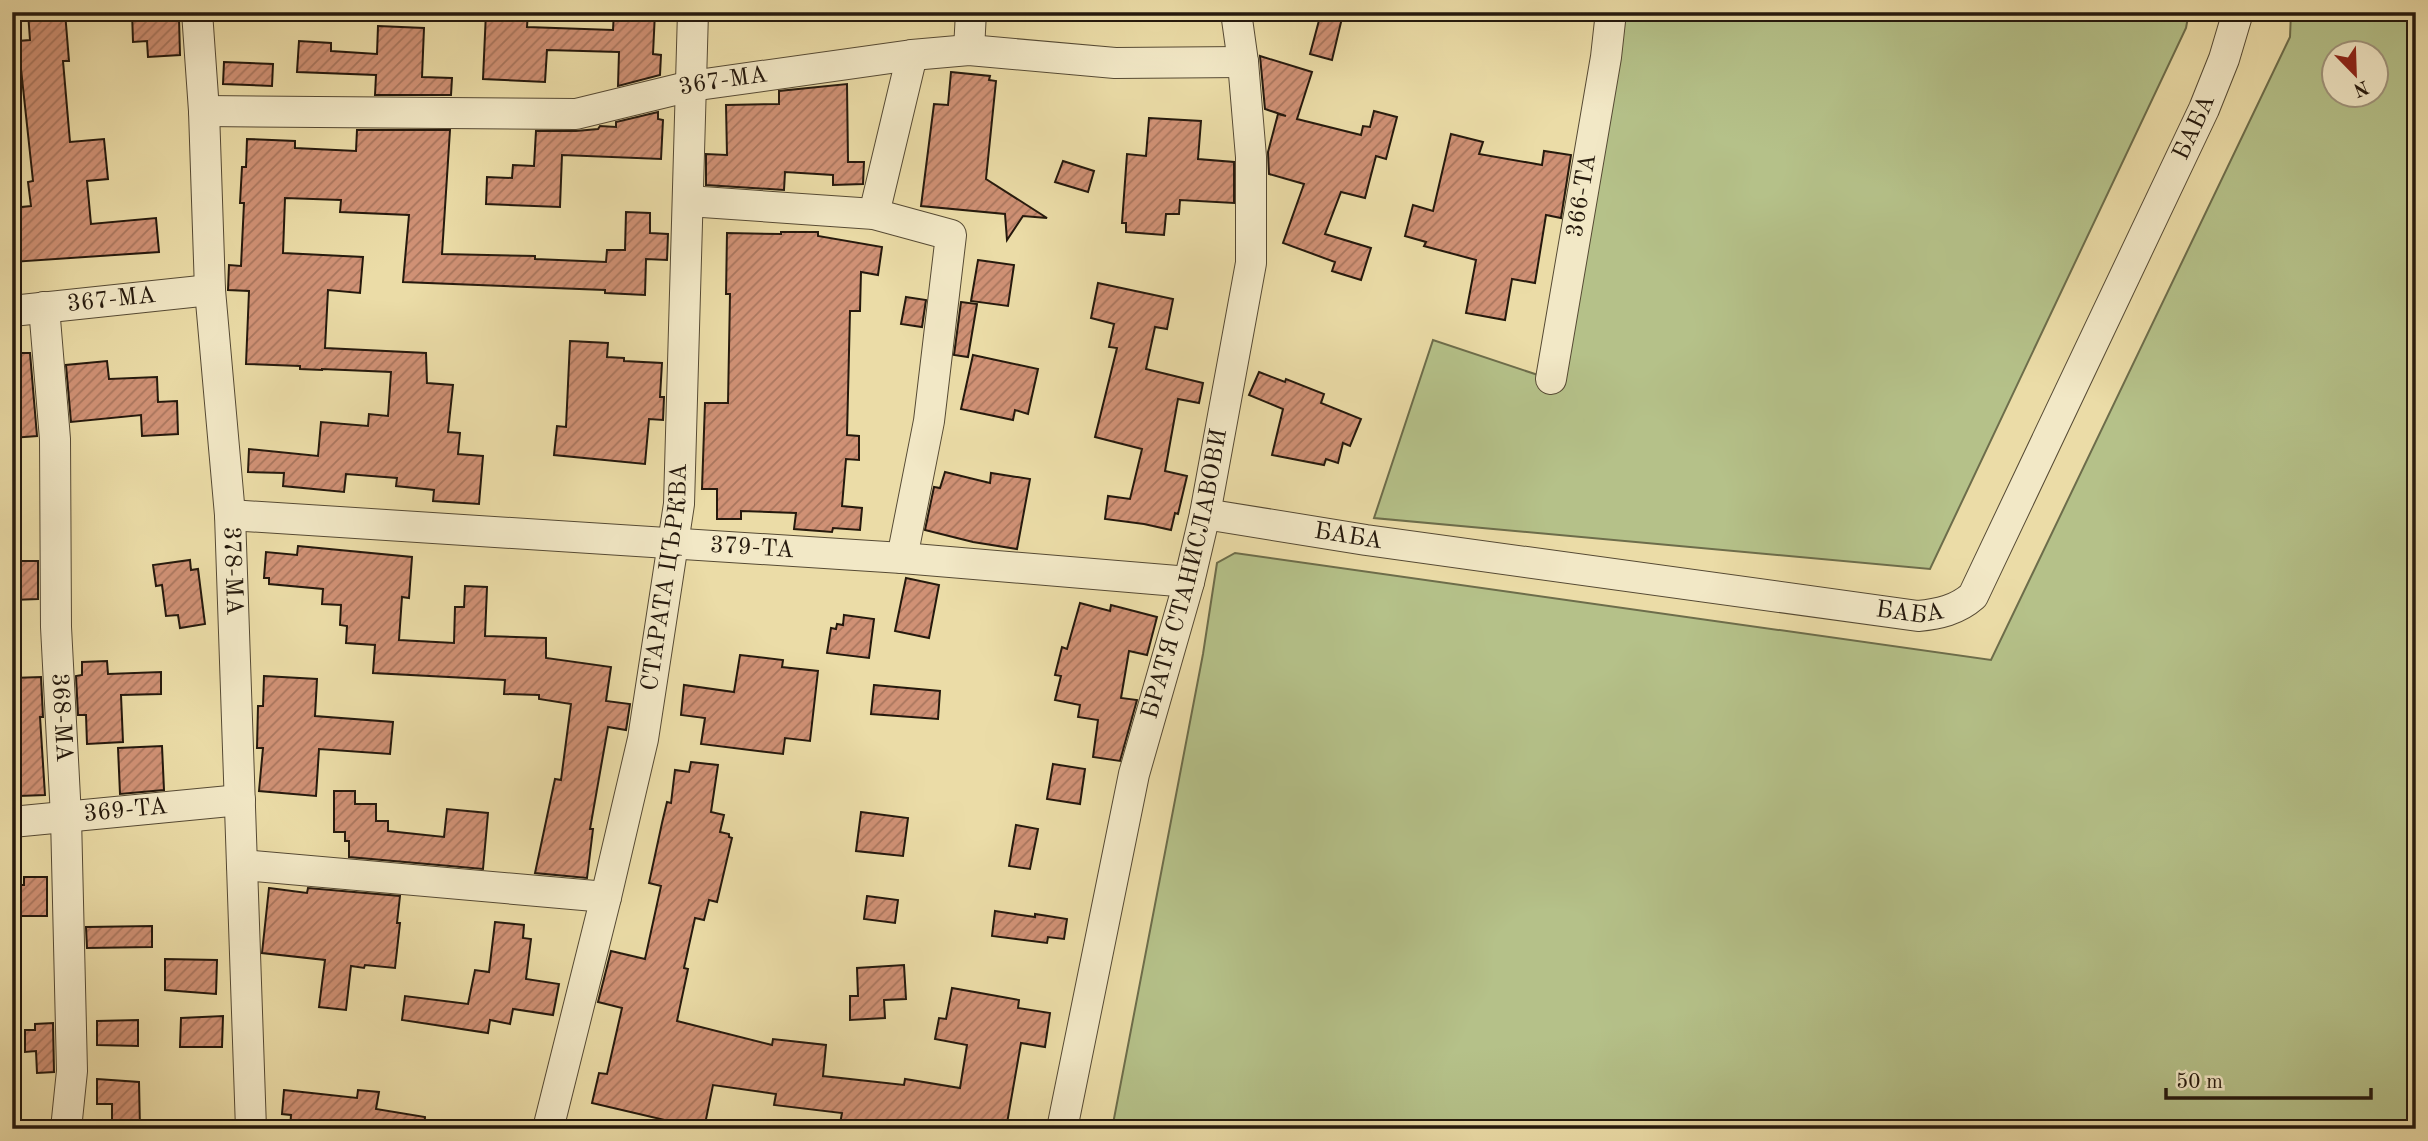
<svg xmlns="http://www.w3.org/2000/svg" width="2428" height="1141" viewBox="0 0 2428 1141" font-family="'Old Standard TT',serif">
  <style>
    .green { fill: #b5c189; stroke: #6d6d4b; stroke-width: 2; fill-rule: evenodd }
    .building { fill: url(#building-hatch); stroke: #25190d; stroke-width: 2 }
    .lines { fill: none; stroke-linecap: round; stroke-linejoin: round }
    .minor-casing { stroke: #564a34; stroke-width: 32 }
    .minor { stroke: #f2e8c6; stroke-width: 30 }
    .labels { text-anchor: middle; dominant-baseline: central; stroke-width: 5; stroke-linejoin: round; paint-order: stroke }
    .street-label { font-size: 24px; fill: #25190d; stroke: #f2e8c6 }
  </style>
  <defs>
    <pattern id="building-hatch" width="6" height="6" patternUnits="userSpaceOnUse" patternTransform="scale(1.75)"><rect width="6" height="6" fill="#d09175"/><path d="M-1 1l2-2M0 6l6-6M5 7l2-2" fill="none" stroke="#a9765e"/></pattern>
  </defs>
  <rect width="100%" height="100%" fill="#ebdca7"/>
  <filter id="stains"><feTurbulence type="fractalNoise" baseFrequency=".00286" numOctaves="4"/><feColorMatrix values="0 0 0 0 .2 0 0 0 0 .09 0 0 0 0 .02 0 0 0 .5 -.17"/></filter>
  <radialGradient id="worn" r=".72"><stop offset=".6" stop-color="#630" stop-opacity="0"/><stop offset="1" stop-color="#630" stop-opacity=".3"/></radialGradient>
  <g class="green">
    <polygon points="1611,12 2189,12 2186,28 1930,569 1374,518 1433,340 1550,379"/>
    <path d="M2291 12H2416V1129H1112L1203 654 1217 563 1235 553 1991 660 2290 37ZM2334 52H2376V94H2334Z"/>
  </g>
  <g class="building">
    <polygon points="28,12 65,12 69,61 63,61 70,142 104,139 108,179 87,181 91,224 156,218 159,252 12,262 12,208 31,206 28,182 33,181 18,41 30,40"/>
    <polygon points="132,12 175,12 176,18 179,18 180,55 148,57 147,41 133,42"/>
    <polygon points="486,12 528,12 527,27 613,30 614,12 655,12 653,54 661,55 660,75 618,86 619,52 547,50 545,82 483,79"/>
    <polygon points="1321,13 1342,18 1332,60 1310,54"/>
    <polygon points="378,26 424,28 422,77 452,78 451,95 375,95 376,75 297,72 299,41 331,43 331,51 377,54"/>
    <polygon points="1260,56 1312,72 1297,119 1361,135 1363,126 1370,127 1374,111 1397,117 1386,159 1376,156 1365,198 1341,192 1325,234 1371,248 1361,280 1332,271 1335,262 1283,243 1304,184 1269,174 1268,152 1278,114 1286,116 1265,109"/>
    <polygon points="224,62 273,64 272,86 223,84"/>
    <polygon points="951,72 990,76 989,80 996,81 986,179 1047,218 1023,216 1007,240 1005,214 921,206 934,104 948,105"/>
    <polygon points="847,84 848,162 864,162 863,184 833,185 833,175 785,172 784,190 706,185 706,154 727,155 726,105 779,104 779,91"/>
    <polygon points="658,112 658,119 663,120 661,159 562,155 560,207 486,204 487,177 512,178 513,165 534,166 536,131 576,131 598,129 600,126 616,127 616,122"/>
    <polygon points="1149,118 1201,121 1198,159 1234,162 1234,203 1180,200 1179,214 1166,214 1164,235 1126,232 1126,223 1122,223 1127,154 1146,156"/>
    <polygon points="357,130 450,130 442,254 535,256 535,259 606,262 607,250 625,250 626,212 650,213 650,233 668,234 667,260 646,259 645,295 605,293 605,290 403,282 409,215 340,212 341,200 285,198 283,253 363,257 360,293 328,290 325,348 426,353 427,383 453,385 448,432 460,433 458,454 483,456 479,504 433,501 434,490 396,486 397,478 346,474 344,492 283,486 284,473 248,472 249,449 318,456 321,422 368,426 369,414 388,416 391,372 322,369 322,370 300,369 300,366 246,364 249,291 228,290 229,265 241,266 244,203 240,203 242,167 246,167 247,139 295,141 295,148 356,151"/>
    <polygon points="1451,134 1483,142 1479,154 1542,165 1544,151 1571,155 1561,218 1546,215 1535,283 1512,279 1505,320 1466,313 1476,260 1424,246 1426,242 1405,236 1413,205 1433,211"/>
    <polygon points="1063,161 1094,171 1088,192 1055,182"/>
    <polygon points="781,232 818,232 818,236 882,247 878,275 861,272 860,311 850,311 847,435 859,436 859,460 846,459 842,506 862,508 860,530 833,528 832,532 794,529 796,513 741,511 741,519 717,519 717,489 702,489 705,403 728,403 730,294 726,294 727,233 781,234"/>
    <polygon points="978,260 1014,265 1008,306 971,301"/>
    <polygon points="1098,283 1173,299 1167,329 1155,327 1146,369 1203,383 1199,403 1178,399 1165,471 1187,476 1178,514 1175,513 1171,530 1144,524 1105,519 1108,496 1130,499 1142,449 1095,437 1117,348 1109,347 1114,324 1091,318"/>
    <polygon points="906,297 926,300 922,327 901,324"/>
    <polygon points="961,302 977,304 968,357 954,355"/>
    <polygon points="570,341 608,343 607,357 624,358 624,361 662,363 660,397 664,397 663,420 649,419 645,464 554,455 557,426 566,427"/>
    <polygon points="12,353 30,353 37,436 12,438"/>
    <polygon points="973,355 1038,369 1028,414 1015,410 1013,420 961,409"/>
    <polygon points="107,361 109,379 157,377 158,402 177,401 178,434 142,436 141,415 71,422 66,365"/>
    <polygon points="1259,372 1285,382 1286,379 1324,394 1321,403 1361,419 1350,446 1343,443 1338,463 1326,459 1324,465 1272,455 1283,409 1249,395"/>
    <polygon points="945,472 990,483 991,473 1030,479 1017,549 973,542 925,530 934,487 940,488"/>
    <polygon points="298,546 412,557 409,598 402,597 399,640 454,643 455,607 464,607 465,586 487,587 485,636 546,638 546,658 611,667 606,701 630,704 626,730 608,727 590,829 593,829 587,878 535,873 555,779 561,780 571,704 539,699 539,695 504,694 505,680 373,673 375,645 346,643 347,626 340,625 341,605 322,604 323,589 269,584 269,578 264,578 266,552 297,555"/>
    <polygon points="190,560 191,570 198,569 205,624 180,628 178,615 166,616 162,585 156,586 153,565"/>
    <polygon points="12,561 38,561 38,599 12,600"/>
    <polygon points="906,578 939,585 929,638 895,631"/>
    <polygon points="1080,603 1110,611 1111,605 1157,617 1147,655 1129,651 1121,698 1137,700 1120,761 1093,757 1098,720 1078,717 1080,705 1055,700 1061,676 1055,675 1062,647 1067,649"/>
    <polygon points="844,615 874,619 869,658 827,653 831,628 836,629 837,624 843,625"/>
    <polygon points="740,655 783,660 782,667 818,671 810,741 785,738 783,754 701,744 705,718 681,715 684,685 734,692"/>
    <polygon points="107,661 108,674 161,672 161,694 121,695 123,742 87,744 86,715 78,715 76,676 82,675 82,662"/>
    <polygon points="264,676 317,679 315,716 393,722 390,754 319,749 316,796 259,791 263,748 257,748 258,706 263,706"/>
    <polygon points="41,677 43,717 40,717 45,795 19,796 12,678"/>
    <polygon points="874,685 940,691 938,719 871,714"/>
    <polygon points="162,746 164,790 120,794 118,748"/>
    <polygon points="691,762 718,765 711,812 724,815 720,832 729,834 729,837 732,838 717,902 709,900 704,920 695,918 684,968 688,969 677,1021 772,1045 773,1039 826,1045 823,1076 904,1085 905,1079 960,1088 967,1045 935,1039 939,1018 946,1019 952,988 1019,1000 1018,1008 1050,1013 1045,1047 1021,1043 1006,1129 839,1129 842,1113 774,1105 776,1094 713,1085 704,1129 668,1129 669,1121 592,1103 599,1073 607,1074 622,1008 598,1002 611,951 645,959 661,886 649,883 662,823 667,802 671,803 675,770 689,772"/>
    <polygon points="1053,764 1085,769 1080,804 1047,799"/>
    <polygon points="334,791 355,791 355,804 376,804 376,821 388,821 388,831 444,837 447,809 488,813 483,869 349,857 349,841 345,841 345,832 334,832"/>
    <polygon points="861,812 908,818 903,856 856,851"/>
    <polygon points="1016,825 1038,829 1030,869 1009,866"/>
    <polygon points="24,877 47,877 47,916 15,916 15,885 24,885"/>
    <polygon points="269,888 307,893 308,888 400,896 397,923 400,923 395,968 365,965 364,968 351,966 346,1010 319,1007 325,960 262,953"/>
    <polygon points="867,896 898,900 895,923 864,919"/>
    <polygon points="995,911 1035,917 1035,914 1067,919 1064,939 1048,937 1047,943 992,936"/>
    <polygon points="495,922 524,925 523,938 531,939 526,979 559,984 553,1015 513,1009 510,1024 490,1020 488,1033 402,1020 405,996 468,1004 475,970 489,972"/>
    <polygon points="152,926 152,947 87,948 86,927"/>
    <polygon points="165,959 217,960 216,994 165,990"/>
    <polygon points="904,965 906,999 884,1000 885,1018 850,1020 850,996 858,996 857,968"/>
    <polygon points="223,1016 222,1047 180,1047 181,1018"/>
    <polygon points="138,1020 138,1046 97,1045 97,1021"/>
    <polygon points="53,1023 54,1072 37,1073 36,1051 25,1052 25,1030 35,1030 35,1024"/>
    <polygon points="97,1079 139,1082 140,1129 112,1129 112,1104 97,1104"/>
    <polygon points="284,1090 357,1098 358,1090 379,1092 376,1109 425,1117 424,1129 290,1129 291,1115 282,1114"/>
  </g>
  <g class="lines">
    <g class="minor-casing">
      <g id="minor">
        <path id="s1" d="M197 12 204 111 210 290 230 515 251 1129"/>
        <polyline points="969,50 971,12"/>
        <path id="s2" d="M204 111 576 114 691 86 912 55 969 50 1115 63 1243 62"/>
        <polyline points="688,201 874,214 951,235 929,421 902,558"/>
        <polyline points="874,214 912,55"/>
        <path id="s3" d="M44 307 55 439 56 627 66 817 72 1071 66 1129"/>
        <path id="s4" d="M12 311 210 290"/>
        <path id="s5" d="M1551 379 1606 57 1611 12"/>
        <path id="s6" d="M1205 514 1366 540 1918 616C1939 614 1957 610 1973 596L2204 109 2224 59 2238 12"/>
        <path id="s7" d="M230 515 902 558 1189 582"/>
        <path id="s8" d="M12 822 240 800"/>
        <polyline points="242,865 606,897"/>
        <path id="s9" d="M548 1129 606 897 643 739 679 504 693 12"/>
        <path id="s10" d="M1062 1129 1134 774 1189 582 1205 514 1251 263V157L1243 62 1236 12"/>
      </g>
    </g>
    <use href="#minor" class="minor"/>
  </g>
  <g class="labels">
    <g class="street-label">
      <text stroke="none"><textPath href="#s2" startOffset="523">367-МА</textPath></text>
      <text stroke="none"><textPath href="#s6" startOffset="1298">БАБА</textPath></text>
      <text stroke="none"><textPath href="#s5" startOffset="186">366-ТА</textPath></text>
      <text stroke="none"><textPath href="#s4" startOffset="100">367-МА</textPath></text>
      <text stroke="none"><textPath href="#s6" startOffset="145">БАБА</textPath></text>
      <text stroke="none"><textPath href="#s7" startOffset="523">379-ТА</textPath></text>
      <text stroke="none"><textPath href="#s1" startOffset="560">378-МА</textPath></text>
      <text stroke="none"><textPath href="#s10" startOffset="569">БРАТЯ СТАНИСЛАВОВИ</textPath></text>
      <text stroke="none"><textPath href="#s9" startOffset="565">СТАРАТА ЦЪРКВА</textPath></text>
      <text stroke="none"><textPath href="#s6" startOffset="712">БАБА</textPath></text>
      <text stroke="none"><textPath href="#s3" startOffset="411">368-МА</textPath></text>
      <text stroke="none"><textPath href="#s8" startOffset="114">369-ТА</textPath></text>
    </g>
  </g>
  <rect width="2428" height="1141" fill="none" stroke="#ebdca7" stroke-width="42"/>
  <rect x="14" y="14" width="2400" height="1113" fill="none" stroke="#25190d" stroke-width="3.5"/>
  <rect x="21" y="21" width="2386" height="1099" fill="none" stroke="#25190d" stroke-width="2"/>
  <g transform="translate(2355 74) rotate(157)"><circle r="33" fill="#f2e8c6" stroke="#a0957c" stroke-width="2"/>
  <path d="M0-5L12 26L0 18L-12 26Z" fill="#8f2418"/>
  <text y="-10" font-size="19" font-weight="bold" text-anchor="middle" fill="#25190d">N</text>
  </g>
  <path d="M2166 1088v10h205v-10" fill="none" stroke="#25190d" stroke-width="3.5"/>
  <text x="2176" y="1088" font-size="21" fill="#25190d" stroke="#f2e8c6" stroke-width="5" paint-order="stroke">50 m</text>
  <rect width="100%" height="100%" filter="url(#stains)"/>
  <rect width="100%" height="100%" fill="url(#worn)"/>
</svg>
